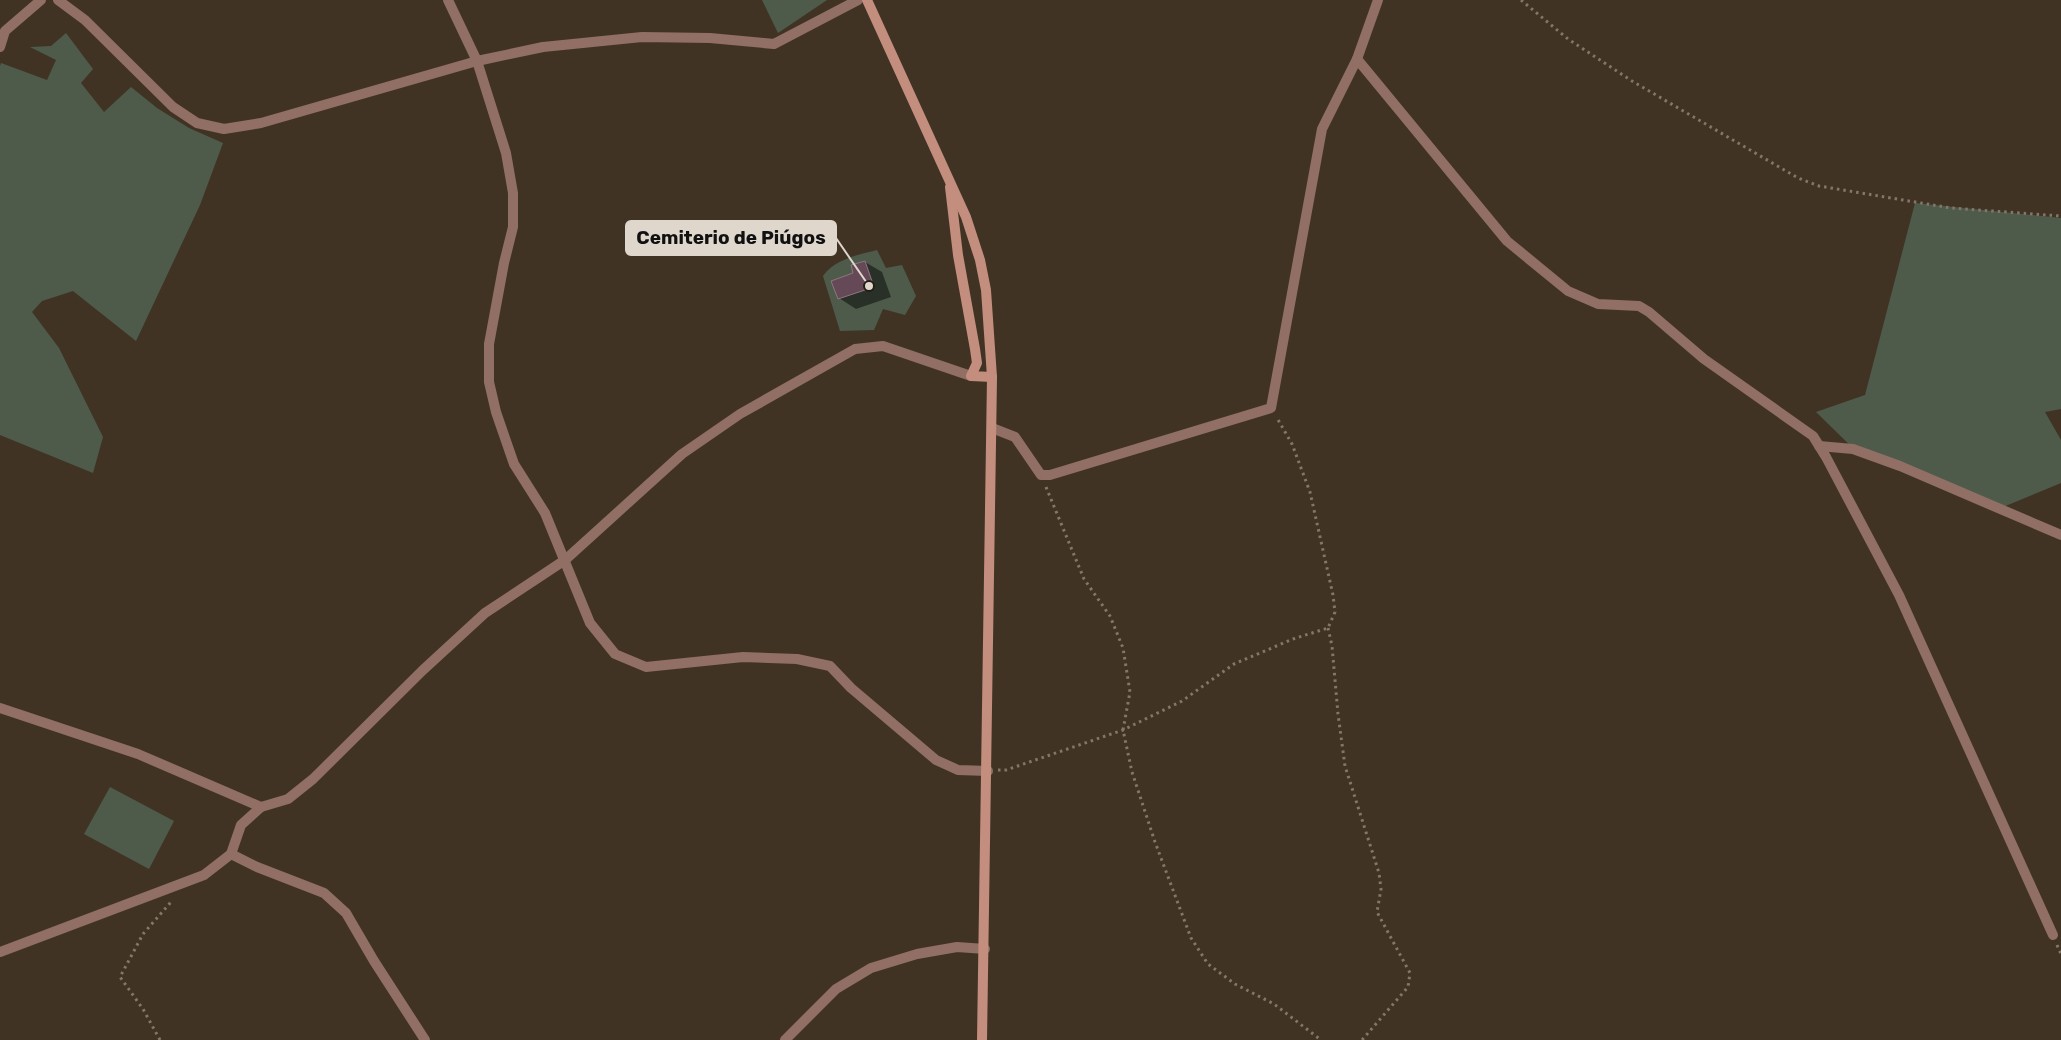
<svg xmlns="http://www.w3.org/2000/svg" width="2061" height="1040" viewBox="0 0 2061 1040" font-family="Rubik,sans-serif">
  <style>
    .green { fill: #4e5b4b }
    .shadow { fill: #0007 }
    .building { fill: #654956; stroke: #8d7680 }
    .lines { fill: none; stroke-linecap: round; stroke-linejoin: round }
    .path { stroke: #83776a; stroke-width: 3; stroke-dasharray: 2.5 4; stroke-linecap: butt }
    .street { stroke: #916f64; stroke-width: 10 }
    .secondary { stroke: #c38e7d; stroke-width: 10 }
    .leader { fill: none; stroke: #dfd6cc; stroke-width: 2 }
    .callout-dot { fill: #dfd6cc; stroke: #231c15; stroke-width: 2 }
    .callout { fill: #dfd6cc; stroke: #dfd6cc; stroke-width: 2 }
    .callout-label { font-size: 19px; text-anchor: middle; font-weight: bold; fill: #111 }
  </style>
  <rect width="100%" height="100%" fill="#413324"/>
  <g class="green">
    <polygon points="762,0 827,0 778,33"/>
    <polygon points="66,33 93,69 81,83 104,112 131,87 157,108 189,128 223,143 200,205 136,341 73,291 42,301 32,312 59,348 103,437 93,473 0,435 0,66 1,63 47,80 56,60 30,47 51,46"/>
    <polygon points="1915,203 2061,218 2061,409 2045,412 2061,440 2061,483 2003,507 1859,454 1816,412 1865,395"/>
    <path d="M877 250 886 268 902 265 916 296 905 315 883 309 874 330 840 331 823 276C835 259 858 255 877 250Z"/>
    <polygon points="110,787 174,821 149,869 84,834"/>
  </g>
  <polygon class="shadow" points="865,262 882,272 891,297 856,309 839,298"/>
  <polygon class="building" points="865,261 874,287 838,299 831,281 853,273 851,265"/>
  <g class="lines">
    <g class="path">
      <polyline points="1521,0 1568,39 1632,81 1798,178 1819,186 1951,208 2061,216"/>
      <polyline points="1046,487 1084,579 1110,616 1123,648 1130,692 1123,730 1132,772 1155,842 1191,938 1208,964 1235,984 1274,1004 1321,1040"/>
      <polyline points="1328,628 1332,646 1338,714 1345,766 1379,873 1381,889 1377,912 1410,973 1408,987 1362,1040"/>
      <polyline points="998,770 1006,770 1123,730 1182,701 1234,664 1293,639 1328,628 1335,612 1333,595 1310,492 1292,444 1277,418"/>
      <polyline points="2057,945 2061,954"/>
      <polyline points="160,1040 143,1009 120,977 143,934 171,902"/>
    </g>
    <g class="street">
      <polyline points="58,0 85,20 173,107 197,123 224,129 261,123 477,61 543,47 642,37 710,38 774,44 858,0"/>
      <polyline points="448,0 477,61 506,153 513,193 513,227 504,263 489,344 489,382 496,412 514,464 545,513 590,623 615,654 646,667 743,657 797,659 830,666 851,688 936,760 958,770 988,771"/>
      <polyline points="0,47 5,31 41,0"/>
      <polyline points="1357,59 1507,241 1568,291 1598,304 1639,306 1649,312 1704,359 1813,436 1826,457 1899,595 2053,935"/>
      <polyline points="992,428 1015,437 1041,475 1050,475 1271,408 1322,129 1357,59 1378,0"/>
      <polyline points="1819,446 1853,449 1900,466 2061,535"/>
      <polyline points="0,708 138,754 261,807"/>
      <polyline points="231,854 257,867 324,893 346,913 374,961 425,1040"/>
      <polyline points="0,952 204,875 231,854 241,825 261,807 288,799 313,779 423,670 485,613 565,560 682,454 740,414 855,349 883,346 971,376"/>
      <polyline points="785,1040 836,989 871,968 917,954 957,947 985,949"/>
    </g>
    <g class="secondary">
      <polyline points="867,0 966,217 980,260 986,290 992,377 982,1040"/>
      <polyline points="950,187 958,255 975,349 977,363 971,376 992,377"/>
    </g>
  </g>
  <path class="leader" d="M869 286L836 238"/>
  <circle class="callout-dot" cx="869" cy="286" r="5"/>
  <rect class="callout" x="626" y="221" width="210" height="34" rx="5"/>
  <g class="callout-label">
    <text x="731" y="244">Cemiterio de Piúgos</text>
  </g>
</svg>
